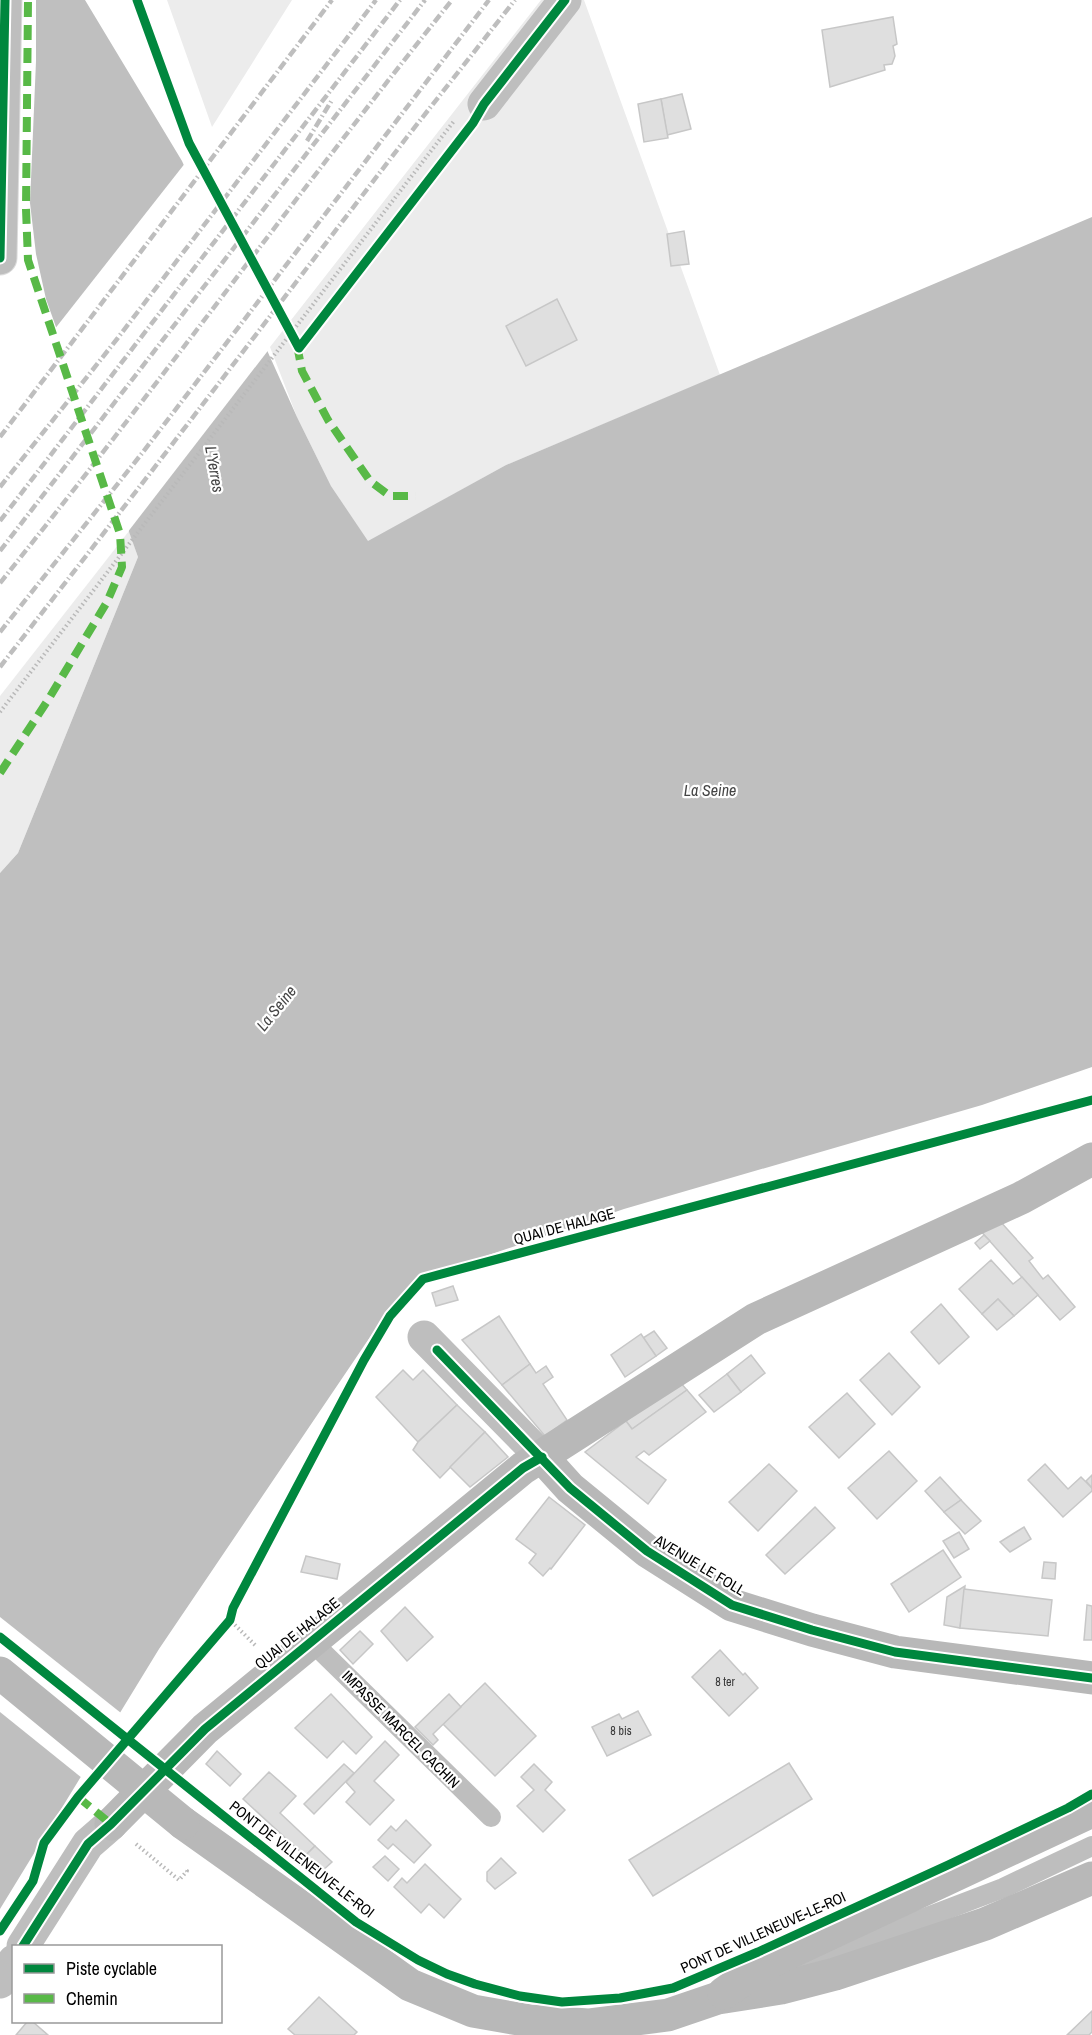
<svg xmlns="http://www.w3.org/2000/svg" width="1092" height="2035" viewBox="0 0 1092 2035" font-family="'Archivo Narrow',sans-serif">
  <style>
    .green { fill: #ececec }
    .water { fill: #bfbfbf }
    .pier { fill: #fff }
    .building { fill: #dfdfdf; stroke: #c7c7c7; stroke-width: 1.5 }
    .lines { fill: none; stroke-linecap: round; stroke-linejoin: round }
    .primary-casing { stroke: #dbdbdb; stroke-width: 35 }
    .path { stroke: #b9b9b9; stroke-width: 4; stroke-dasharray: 1.5 3; stroke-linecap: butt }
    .lane { stroke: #bebebe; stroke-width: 20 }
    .street { stroke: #bebebe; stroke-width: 33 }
    .secondary { stroke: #b8b8b8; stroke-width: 33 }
    .primary { stroke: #bebebe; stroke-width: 33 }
    .rail { stroke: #bebebe; stroke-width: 4.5; stroke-dasharray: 9 3 1.5 3; stroke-linecap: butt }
    .secondary-bridge { stroke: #b8b8b8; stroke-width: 33 }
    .quiet { stroke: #58b947; stroke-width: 8; stroke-dasharray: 15 8; stroke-linecap: butt }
    .cycleway-casing { stroke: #fff; stroke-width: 13 }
    .cycleway { stroke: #00873e; stroke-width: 9 }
    .labels { text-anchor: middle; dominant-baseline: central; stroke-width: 4.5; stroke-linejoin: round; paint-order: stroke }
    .number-label { font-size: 12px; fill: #383838 }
    .street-label { font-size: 15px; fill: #000; stroke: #fff }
    .water-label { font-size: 16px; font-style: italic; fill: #444; stroke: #fff }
  </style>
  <rect width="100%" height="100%" fill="#fff"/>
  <g class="green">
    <polygon points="167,0 292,0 212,127"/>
    <polygon points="541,0 584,0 720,375 506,465 368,542 331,486 297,417 270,347"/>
    <polygon points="129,531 138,557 18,853 0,873 0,696"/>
  </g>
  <polygon class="water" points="0,0 85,0 182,161 297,417 331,486 368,541 506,465 1092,217 1092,1067 982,1105 624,1209 418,1279 389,1309 159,1649 0,1909 0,873 18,853 138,557 46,299 36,254 30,203 0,104"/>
  <g class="pier">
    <polygon points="0,0 36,0 36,61 30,203 19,179 0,114"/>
    <polygon points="186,162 270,348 127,533 54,330"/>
    <polygon points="0,1617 121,1713 82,1778 0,1712"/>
  </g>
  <g class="building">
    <polygon points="893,17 897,44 893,46 895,56 892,64 884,65 885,70 830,87 822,30"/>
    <polygon points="682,94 691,129 667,135 661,99"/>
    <polygon points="661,99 668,138 644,142 638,104"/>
    <polygon points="684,231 689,264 671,266 667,234"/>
    <polygon points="557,299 577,340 526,366 506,326"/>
    <polygon points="999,1220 1033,1258 1029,1261 1043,1279 1048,1275 1075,1307 1060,1320 979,1229"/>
    <polygon points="984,1235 990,1241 980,1249 975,1243"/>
    <polygon points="991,1260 1013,1284 1022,1277 1038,1295 1014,1316 998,1299 982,1314 959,1289"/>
    <polygon points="453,1286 458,1300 436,1306 432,1293"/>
    <polygon points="998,1299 1014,1316 997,1330 982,1314"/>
    <polygon points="941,1304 969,1337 939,1364 911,1332"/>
    <polygon points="499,1316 530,1364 502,1385 462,1340"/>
    <polygon points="654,1331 667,1348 656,1356 643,1338"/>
    <polygon points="641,1334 656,1356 625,1377 611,1355"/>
    <polygon points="889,1353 920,1387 892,1415 860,1380"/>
    <polygon points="751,1355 765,1373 741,1392 727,1374"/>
    <polygon points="530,1364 536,1373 546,1366 553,1377 543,1384 567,1420 545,1436 502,1385"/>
    <polygon points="403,1370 413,1380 423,1370 457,1405 418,1442 376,1397"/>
    <polygon points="727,1374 741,1392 714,1412 699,1395"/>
    <polygon points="679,1381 687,1390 632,1429 626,1421"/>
    <polygon points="687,1390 706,1412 649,1455 644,1451 636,1457 666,1480 648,1504 585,1452 626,1421 632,1429"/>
    <polygon points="847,1393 875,1424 839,1458 809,1427"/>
    <polygon points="457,1405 485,1432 440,1478 413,1450 418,1442"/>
    <polygon points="485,1432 508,1457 470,1487 450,1467"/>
    <polygon points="889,1451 917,1481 877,1519 848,1488"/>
    <polygon points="769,1464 797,1491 758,1531 729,1502"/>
    <polygon points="1045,1464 1068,1489 1081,1477 1092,1488 1092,1491 1063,1517 1028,1480"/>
    <polygon points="1092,1475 1092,1488 1086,1481"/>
    <polygon points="940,1477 961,1500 944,1512 925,1491"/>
    <polygon points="549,1497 585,1525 551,1569 550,1568 543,1576 529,1563 536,1554 516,1539"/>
    <polygon points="961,1500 981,1521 965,1534 944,1512"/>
    <polygon points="815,1507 835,1528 785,1574 766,1555"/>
    <polygon points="1024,1527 1031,1539 1010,1552 1000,1542"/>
    <polygon points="959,1532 969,1549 954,1558 943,1541"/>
    <polygon points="943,1550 961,1577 909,1612 891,1584"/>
    <polygon points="306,1556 340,1564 337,1579 301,1572"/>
    <polygon points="1044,1562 1056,1563 1055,1579 1042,1578"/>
    <polygon points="965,1586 960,1628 944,1625 947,1597"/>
    <polygon points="964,1589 1052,1600 1048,1636 960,1628"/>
    <polygon points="1087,1605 1092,1606 1092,1640 1084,1640"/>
    <polygon points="405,1607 433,1637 407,1661 381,1631"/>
    <polygon points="360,1631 373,1644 353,1664 340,1650"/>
    <polygon points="720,1650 743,1675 745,1673 758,1688 729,1716 692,1677"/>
    <polygon points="485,1683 536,1736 495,1776 443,1724"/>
    <polygon points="331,1694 372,1737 356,1754 343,1741 327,1758 295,1728"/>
    <polygon points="449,1694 461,1707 433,1734 438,1740 433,1745 415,1727"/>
    <polygon points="638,1711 651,1735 607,1756 592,1727 619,1714 622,1719"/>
    <polygon points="385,1741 399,1755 374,1781 394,1800 370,1825 346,1802 355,1792 346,1782"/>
    <polygon points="217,1751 241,1774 230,1786 206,1764"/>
    <polygon points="789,1763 812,1799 653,1896 629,1860"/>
    <polygon points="344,1764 354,1773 314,1814 304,1804"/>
    <polygon points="534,1764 552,1782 545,1790 565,1810 543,1832 517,1806 534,1790 521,1777"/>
    <polygon points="269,1772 296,1796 280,1813 315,1846 305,1856 243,1799"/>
    <polygon points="406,1820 431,1845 414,1863 393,1844 388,1849 378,1840 391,1826 396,1831"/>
    <polygon points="315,1846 332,1862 321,1872 305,1856"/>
    <polygon points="385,1856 399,1869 388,1881 373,1867"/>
    <polygon points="501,1858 516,1873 495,1889 487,1881 487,1872"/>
    <polygon points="425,1864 461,1899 444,1918 429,1904 421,1913 394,1887 402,1878 407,1883"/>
    <polygon points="319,1997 357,2032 354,2035 295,2035 288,2029"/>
    <polygon points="1092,2011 1092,2032 1089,2035 1067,2035"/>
    <polygon points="27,2022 33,2022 48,2035 16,2035"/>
  </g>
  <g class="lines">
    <g class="primary-casing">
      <polyline id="primary" points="0,258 5,0"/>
    </g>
    <g class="path">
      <polyline points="0,712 454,121"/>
      <polyline points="255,1645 230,1620 233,1608 364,1360 390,1316 423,1279 1092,1100"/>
      <polyline points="136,1844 179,1880 187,1871 185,1869"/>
    </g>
    <g class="lane">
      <polyline points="311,1641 491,1817"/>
      <polyline points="775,1975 1003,1888 1092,1846"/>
    </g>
    <g class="street">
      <polyline points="484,104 565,0"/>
      <polyline points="424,1337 542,1457"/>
      <polyline points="23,1946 88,1844 111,1824"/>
      <polyline points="0,1982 14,1961"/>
    </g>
    <g class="secondary">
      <polyline points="542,1457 570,1488 647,1551 732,1605 812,1630 895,1652 1092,1678"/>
      <polyline points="183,1823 410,1985 473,2011 530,2021 588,2025 668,2015 718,1998 781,1988 835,1974 985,1924 1092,1878"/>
      <polyline points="111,1824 205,1729 523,1468 756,1319 1021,1198 1092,1159"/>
      <polyline points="724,1993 767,1963 1092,1811"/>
    </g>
    <use href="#primary" class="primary"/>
    <g class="rail">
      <polyline points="307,141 332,100"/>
      <polyline points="0,437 332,0"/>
      <polyline points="0,487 117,339 376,0"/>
      <polyline points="0,521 400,0"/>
      <polyline points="0,551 425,0"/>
      <path d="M0 583C154 391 298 192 452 0"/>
      <polyline points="0,632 143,452 489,0"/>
      <polyline points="0,667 151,472 407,137 515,0"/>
    </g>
    <polyline class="secondary-bridge" points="0,1673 183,1823"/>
    <g class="quiet">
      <polyline points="297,345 302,371 328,420 370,481 390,496 416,496"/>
      <polyline points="0,773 48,700 107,602 122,567 120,534 28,260 26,209 28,0"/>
      <polyline points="78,1797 111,1824"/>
    </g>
    <g class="cycleway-casing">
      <g id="cycleway">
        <polyline points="137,0 189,143 299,348 473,123 484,104 565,0"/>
        <polyline points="0,258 5,0"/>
        <polyline points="437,1350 570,1488 647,1551 732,1605 812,1630 895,1652 1092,1678"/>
        <polyline points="0,1637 356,1922 418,1960 447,1974 475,1984 520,1996 562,2002 620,1998 673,1988 758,1952 948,1865 1068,1808 1092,1794"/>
        <polyline points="0,1931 33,1881 44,1843 78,1797 230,1620 233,1608 364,1360 390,1316 423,1279 1092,1100"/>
        <polyline points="23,1946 88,1844 111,1824 205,1729 523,1468 542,1457"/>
      </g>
    </g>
    <use href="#cycleway" class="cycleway"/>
  </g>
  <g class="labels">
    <g class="number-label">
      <text x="725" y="1682">8 ter</text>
      <text x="621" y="1731">8 bis</text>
    </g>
    <g class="street-label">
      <text transform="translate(564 1226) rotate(-15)">QUAI DE HALAGE</text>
      <text transform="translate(700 1565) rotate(31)">AVENUE LE FOLL</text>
      <text transform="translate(297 1633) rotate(-39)">QUAI DE HALAGE</text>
      <text transform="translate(401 1729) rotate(45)">IMPASSE MARCEL CACHIN</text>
      <text transform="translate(302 1859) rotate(38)">PONT DE VILLENEUVE-LE-ROI</text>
      <text transform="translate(763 1932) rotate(-24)">PONT DE VILLENEUVE-LE-ROI</text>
    </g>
    <g class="water-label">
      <text transform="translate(215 469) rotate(80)">L'Yerres</text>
      <text x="710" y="790">La Seine</text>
      <text transform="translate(276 1008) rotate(-51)">La Seine</text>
    </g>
  </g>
  <rect x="12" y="1945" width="210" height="78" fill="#ffffff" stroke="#999999" stroke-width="1.5"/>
  <rect x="24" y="1964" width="30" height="9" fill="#00873e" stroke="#999999" stroke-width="1.5"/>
  <text x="66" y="1975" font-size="18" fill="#000000">Piste cyclable</text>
  <rect x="24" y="1994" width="30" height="9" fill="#58b947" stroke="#999999" stroke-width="1.5"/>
  <text x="66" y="2005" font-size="18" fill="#000000">Chemin</text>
</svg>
